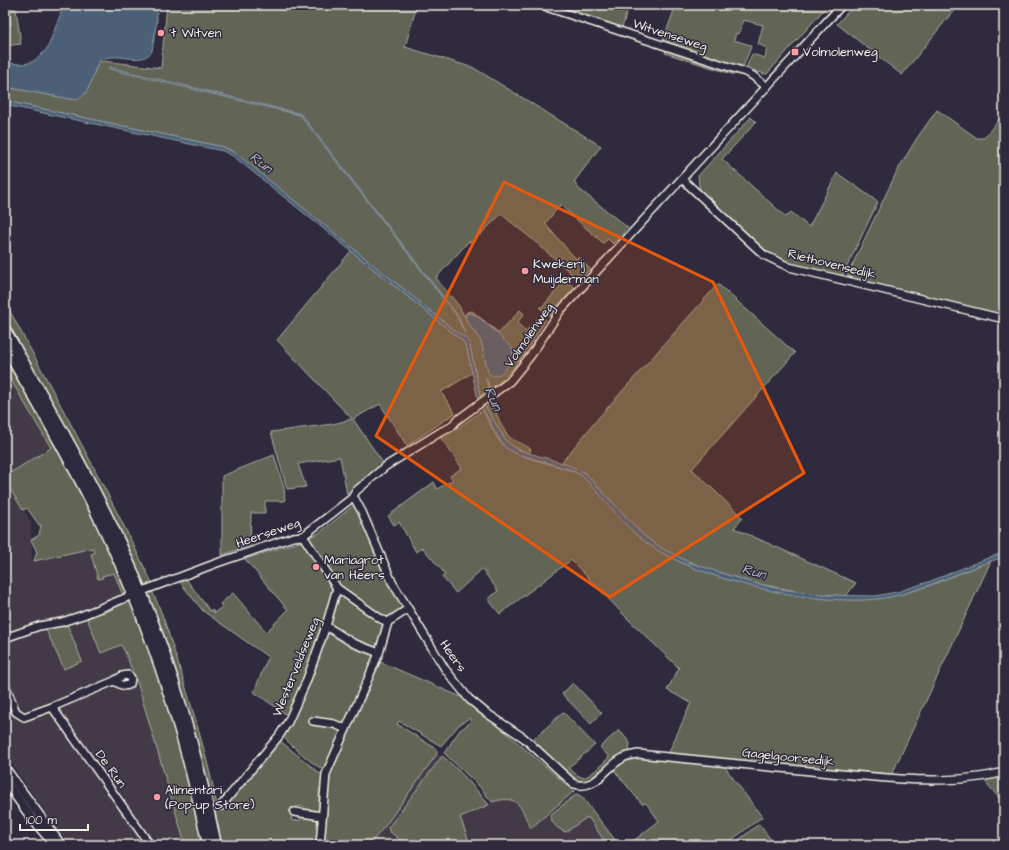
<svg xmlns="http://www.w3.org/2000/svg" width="1009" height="850" viewBox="0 0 1009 850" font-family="'Architects Daughter',sans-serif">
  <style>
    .built { fill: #423a46 }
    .green { fill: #626557; stroke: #ababa0; fill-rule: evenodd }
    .water { fill: #4c6077; stroke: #8f9aa4 }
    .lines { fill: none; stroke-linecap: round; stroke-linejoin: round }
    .minor-casing { stroke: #f4f1e8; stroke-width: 10 }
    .major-casing { stroke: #f4f1e8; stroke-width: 11 }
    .highway-casing { stroke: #f4f1e8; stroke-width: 13 }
    .minor { stroke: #2f2a3d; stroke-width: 7 }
    .major { stroke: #2f2a3d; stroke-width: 8 }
    .highway { stroke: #2f2a3d; stroke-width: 10 }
    .marked { fill: #e8590c; fill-opacity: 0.2; stroke: #e8590c; stroke-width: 3; stroke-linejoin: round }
    .poi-dot { fill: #ff9aa2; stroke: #2f2a3d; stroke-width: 1.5 }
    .labels { text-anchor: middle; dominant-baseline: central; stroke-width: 3; stroke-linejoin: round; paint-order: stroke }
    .poi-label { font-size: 13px; fill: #f4f1e8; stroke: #2f2a3d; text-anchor: start }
    .street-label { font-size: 13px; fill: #f4f1e8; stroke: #2f2a3d }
    .water-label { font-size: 14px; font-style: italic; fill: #b1b7bb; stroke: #2f2a3d }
  </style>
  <rect width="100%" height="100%" fill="#2f2a3d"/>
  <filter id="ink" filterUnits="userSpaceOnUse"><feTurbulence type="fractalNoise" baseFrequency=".025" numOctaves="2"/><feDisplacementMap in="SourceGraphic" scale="8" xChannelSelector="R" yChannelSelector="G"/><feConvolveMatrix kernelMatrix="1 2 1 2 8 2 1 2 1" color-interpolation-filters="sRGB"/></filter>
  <g filter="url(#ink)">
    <g class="built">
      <polygon points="5,364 53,448 5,477"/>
      <polygon points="5,478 31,522 32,561 103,543 123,589 191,845 69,845 45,812 5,754"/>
      <polygon points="437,754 444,757 482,795 488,805 492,802 503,799 508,799 515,801 519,805 531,828 574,791 582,797 619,845 369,845 385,826"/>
    </g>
    <g class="green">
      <path d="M167 5H417L405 47 474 68 601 146 574 182 578 188 628 228 613 244 608 239 603 243 560 205 545 224 576 259 578 257 590 269 579 280 532 239 501 214 472 243 469 241 436 278 459 306 464 316 467 312 472 311 499 333 520 310 524 314 517 323 526 331 538 318 541 321 543 318 546 320C532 340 511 379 490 388L486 379 489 389 480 396 470 346 454 330 232 151 223 147 5 101V87L76 100 88 89 97 65 99 62 103 61 161 68ZM472 313 492 329 512 348C516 359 505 369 497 376L488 372 481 341 467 322 465 317Z"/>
      <polygon points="552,5 629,5 622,28"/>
      <polygon points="676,5 828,5 767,74 765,74 746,68 752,54 765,58 767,48 758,44 763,25 743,20 739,34 736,33 734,40 750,45 751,47 743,67 740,68 662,43"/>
      <polygon points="854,5 919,5 919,7 935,10 940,5 958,5 902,75 837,24"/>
      <polygon points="5,8 16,9 21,44 5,46 5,17 9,16 11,25 10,15 5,15"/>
      <polygon points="666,50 737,73 735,75 665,53"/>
      <polygon points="937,110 977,138 984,138 1004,113 1004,315 846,278 897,171 917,138"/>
      <polygon points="751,117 756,122 722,159 786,217 791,212 809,227 837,173 878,202 843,275 834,275 787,264 765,253 702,193 699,186 698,176"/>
      <polygon points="351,251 463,341 467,349 472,373 441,392 455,413 407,446 380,404 353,419 383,463 347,494 340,457 298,464 306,487 287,489 271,432 333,424 352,419 277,340"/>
      <polygon points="564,280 566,280 575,288 550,317 539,307 542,307 562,284 561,283"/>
      <polygon points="718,284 795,353 692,469 743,518 734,528 856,583 846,596 807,593 754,583 711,570 677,557 663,549 644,536 585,473 561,463 601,415"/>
      <path d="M5 302C55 395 106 487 152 583L143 587 81 455 5 320Z"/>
      <path d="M5 358C49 433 92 510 126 591L122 593 114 573 102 576 103 578 98 579 91 554 94 553 93 548 34 561 37 552 31 540 39 535 41 525H39L27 508 23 510 10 489 7 491 5 487V476L51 448 5 370Z"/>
      <path d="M489 404 493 406C498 416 502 432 512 439 518 443 526 444 531 450L529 453 513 447 506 441 486 408Z"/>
      <path d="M483 410C489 421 494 435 503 445 517 459 561 464 581 475 604 495 620 522 644 541 696 581 824 609 888 597 924 591 957 573 991 561L892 774 668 754 691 703 667 690 679 668 627 618 571 560 500 614 488 599 498 591 482 569 456 593 442 577 445 574 422 547 416 552 399 522 394 525 388 516 434 482 437 489 453 480 450 476 462 468 441 438 455 430Z"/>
      <polygon points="274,455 284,488 285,501 265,501 265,513 251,513 250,545 222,555 222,476"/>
      <path d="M354 505 404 607C398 616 389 619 380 615L340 587 307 538 319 533Z"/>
      <path d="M302 541 333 586C330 606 322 625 316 643 309 664 300 698 287 715L254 692 268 657 203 611 179 581 186 579 210 611 212 609 214 613 222 607 220 604 233 593 266 632 288 610 245 559Z"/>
      <path d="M152 591C163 613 170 639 178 663 193 710 207 756 217 805L222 808 279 740 323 776 319 792V811L305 809 303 806 291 808 292 821 300 820 304 815 319 817 317 845H222L214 807 145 593Z"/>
      <polygon points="339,595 383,624 385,628 377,649 352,640 329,625"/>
      <polygon points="129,600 134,608 157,672 184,761 203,845 185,844 138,685 125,652 121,645 101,653 87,618 111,610"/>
      <polygon points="67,624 82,661 64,669 46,630"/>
      <path d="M326 631 351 647 375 655 326 770C315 768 292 745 283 737Z"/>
      <path d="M378 661 468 700 574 791 531 828C519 806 520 794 492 802L479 786 444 753 460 730 471 722 469 718 459 725 441 746 399 721 397 724 435 748 437 751V754L385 826 369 845H322L329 776Z"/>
      <polygon points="573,683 602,713 591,724 562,694"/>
      <path d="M563 712 595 745 568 768C572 771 577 775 581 777 588 780 604 762 609 757L600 747 619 730 630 743 629 751 593 780 577 783 532 741Z"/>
      <path d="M442 756C456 766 478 791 489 805L460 817 470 844 467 845H407L389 831 388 828Z"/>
      <polygon points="633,758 724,766 762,817 725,845 628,845 659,821 646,803 642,804 613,769 621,762"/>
      <polygon points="1004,775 1004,804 983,779"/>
      <path d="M577 794 582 797 619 845H607L589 818H586L566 832C557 829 552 824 550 815Z"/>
      <polygon points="759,824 775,845 732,845"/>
    </g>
    <g class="water">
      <path d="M64 5H157V20L152 51C144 64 126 56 114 57 109 57 105 58 101 59 91 71 93 94 76 100L5 87V62C26 66 34 65 48 47Z"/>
      <polygon points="109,67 301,114 458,316 465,333 456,315 300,115 109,69"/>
      <path d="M5 101 223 147 237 154 455 331 467 339 470 346 481 400 506 441 516 449 566 464 585 473 644 536 663 549 688 562 746 581 779 589 827 595 875 596 897 592 931 581 990 557 1004 553V557C965 568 929 589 890 597 825 610 696 581 644 541 620 523 603 495 581 475L571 470 515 453 506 448 501 442 478 400 467 349 463 341 233 156 223 151 5 105Z"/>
      <path d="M469 313C478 313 504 340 512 348 517 361 496 385 488 372L481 341 467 322 465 317 466 314Z"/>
    </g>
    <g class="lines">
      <g class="minor-casing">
        <g id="minor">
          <polyline points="540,5 748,73 753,76 767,87"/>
          <polyline points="682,179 764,255 789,267 1004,319"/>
          <path d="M352 498 355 499 362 512 392 582 445 669 469 699 485 712 524 738 574 784C597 791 606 766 623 758 628 755 633 755 638 754 699 760 759 766 820 772 877 777 948 787 1004 772"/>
          <polyline points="303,536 337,588 381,619 388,622"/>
          <polyline points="145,590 217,563 293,537 303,536 352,498 356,491 386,466 442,431 451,427 456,421 510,381 531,355 560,311 842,5"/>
          <polyline points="326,626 353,643 379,653"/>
          <polyline points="5,638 39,626 62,622 83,615 128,597"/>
          <path d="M5 685 16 712 24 717 52 707 114 681 122 676 128 675 131 678 130 684C124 688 120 684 114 681"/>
          <polyline points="52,707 150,845"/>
          <polyline points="313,721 334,724 346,729"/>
          <polyline points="221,806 279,736 288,722 306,682 326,626 337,588"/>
          <polyline points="294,812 322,816"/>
          <polyline points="320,845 326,774 365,686 379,653 388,622 408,609"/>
        </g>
      </g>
      <g class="major-casing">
        <g id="major">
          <polyline points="5,768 61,845"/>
          <polyline points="5,781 33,820 52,842"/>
        </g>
      </g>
      <g class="highway-casing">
        <g id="highway">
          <path d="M5 330C45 400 86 470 120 543 164 639 195 742 216 845"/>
          <path d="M5 346C37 403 71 459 99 518 150 622 185 733 208 845"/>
        </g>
      </g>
      <use href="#minor" class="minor"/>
      <use href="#major" class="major"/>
      <use href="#highway" class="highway"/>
    </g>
  </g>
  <path class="marked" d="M504 182 713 282 804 473 610 597 376 436Z"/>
  <g class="poi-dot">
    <circle cx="161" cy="33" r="4"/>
    <rect x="791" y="48" width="8" height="8" rx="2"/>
    <circle cx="525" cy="271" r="4"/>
    <circle cx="316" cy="567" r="4"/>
    <circle cx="157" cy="797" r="4"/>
  </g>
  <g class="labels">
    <g class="poi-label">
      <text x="169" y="33">'t Witven</text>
      <text x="803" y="52">Volmolenweg</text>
      <text x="533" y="264">Kwekerij<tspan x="533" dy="15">Muijderman</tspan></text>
      <text x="324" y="560">Mariagrot<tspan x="324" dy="15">van Heers</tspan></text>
      <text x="165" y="790">Alimentari<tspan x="165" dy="15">(Pop-up Store)</tspan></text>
    </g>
    <g class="street-label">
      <text transform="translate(670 35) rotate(18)">Witvenseweg</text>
      <text transform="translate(832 264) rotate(14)">Riethovensedijk</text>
      <text transform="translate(529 335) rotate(-55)">Volmolenweg</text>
      <text transform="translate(268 533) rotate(-19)">Heerseweg</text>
      <text transform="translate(453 656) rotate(55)">Heers</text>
      <text transform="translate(296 667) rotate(-68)">Westerveldseweg</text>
      <text transform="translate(788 757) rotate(6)">Gagelgoorsedijk</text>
      <text transform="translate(111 769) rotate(54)">De Run</text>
    </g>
    <g class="water-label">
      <text transform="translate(261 163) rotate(39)">Run</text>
      <text transform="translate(493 399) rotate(66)">Run</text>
      <text transform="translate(754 572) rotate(16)">Run</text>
    </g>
  </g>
  <rect width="1009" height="850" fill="none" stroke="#2f2a3d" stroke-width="20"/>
  <rect x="10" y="10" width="989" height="830" fill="none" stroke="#f4f1e8" stroke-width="1.5" filter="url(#ink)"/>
  <path d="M20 824v6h68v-6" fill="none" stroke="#f4f1e8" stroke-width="2"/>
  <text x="26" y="824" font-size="12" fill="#f4f1e8" stroke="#2f2a3d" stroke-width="3" paint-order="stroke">100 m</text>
</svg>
